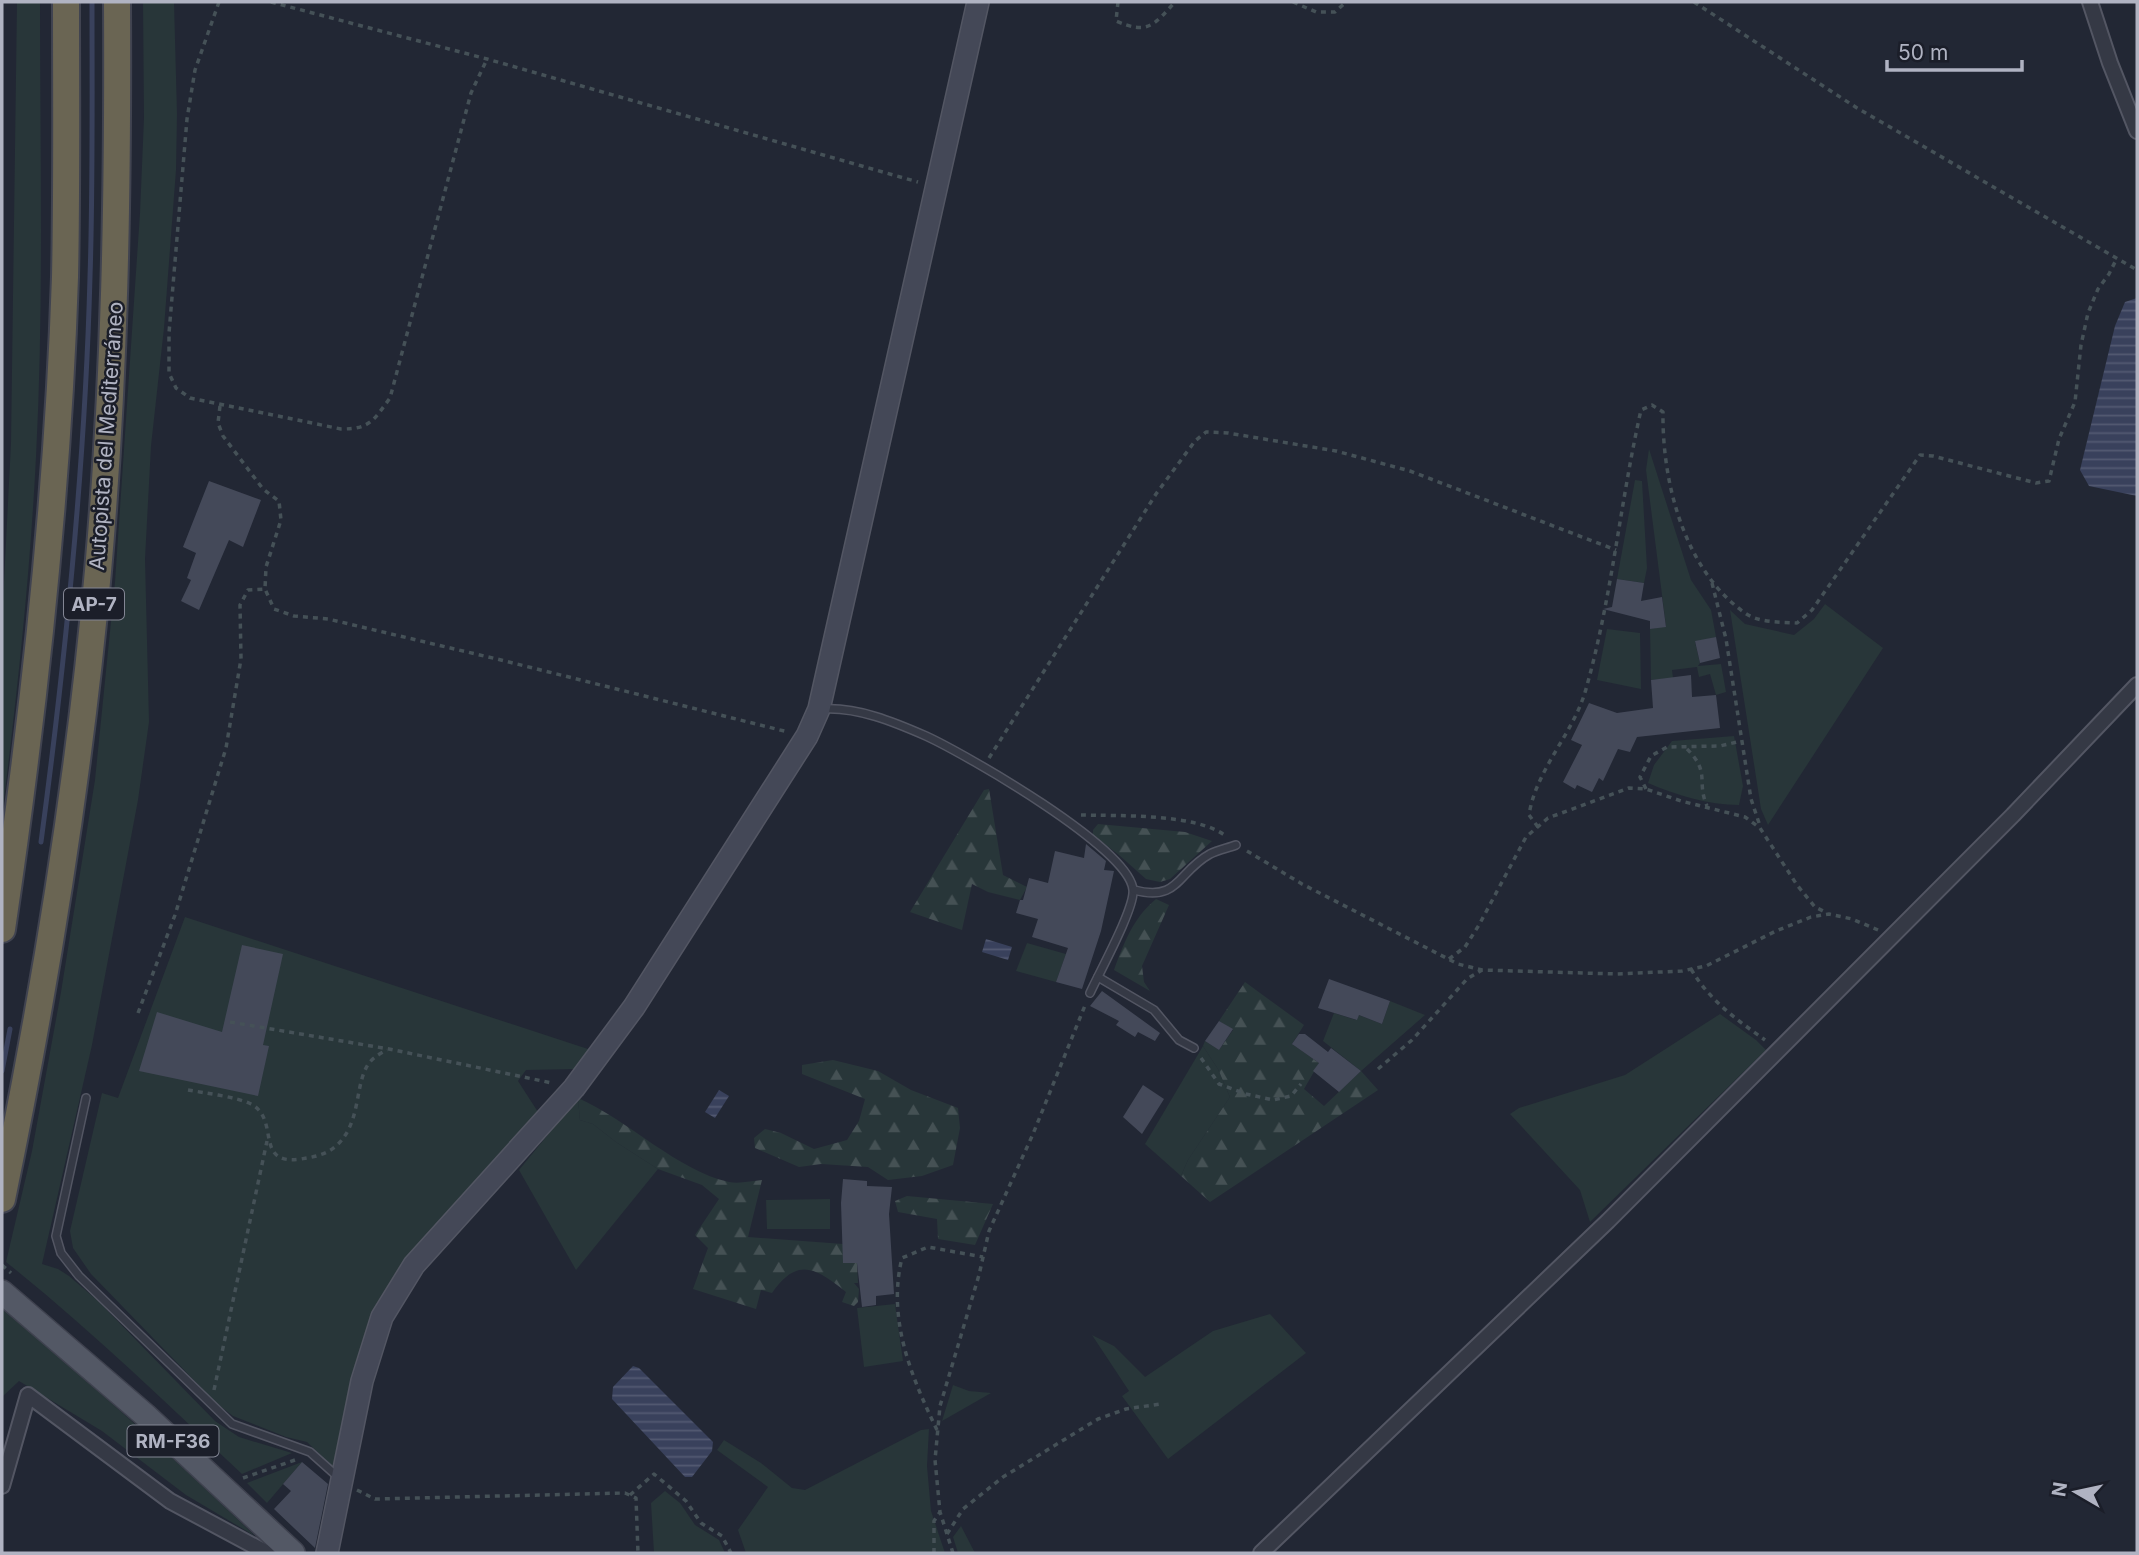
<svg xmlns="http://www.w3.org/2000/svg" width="2139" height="1555" viewBox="0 0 2139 1555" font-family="Inter,sans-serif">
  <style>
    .green { fill: #283639 }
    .forest { fill: url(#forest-firs) }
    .water { fill: url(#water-rules) }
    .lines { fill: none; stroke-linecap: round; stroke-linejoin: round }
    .stream { stroke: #39415c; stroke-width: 5 }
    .building { fill: #444959 }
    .lane-casing { stroke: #535663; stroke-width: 10 }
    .street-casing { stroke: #535663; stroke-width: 18 }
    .secondary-casing { stroke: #535663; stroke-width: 24 }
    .primary-casing { stroke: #3f424f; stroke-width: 26 }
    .highway-casing { stroke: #404350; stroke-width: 30 }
    .path { stroke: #455157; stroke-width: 3.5; stroke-dasharray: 5 5; stroke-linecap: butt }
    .lane { stroke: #353945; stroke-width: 7 }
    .street { stroke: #353945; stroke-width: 14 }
    .secondary { stroke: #444857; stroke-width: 21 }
    .primary { stroke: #535865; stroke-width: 23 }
    .highway { stroke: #6a6553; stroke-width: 26 }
    .labels { text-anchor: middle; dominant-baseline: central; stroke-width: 5; stroke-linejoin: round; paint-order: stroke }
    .shield { fill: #1b1e29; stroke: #838694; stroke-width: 2 }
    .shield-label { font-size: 19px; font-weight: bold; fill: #b0b3c2 }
    .street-label { font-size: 21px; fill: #b0b3c2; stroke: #1b1e29 }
  </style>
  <defs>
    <pattern id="forest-firs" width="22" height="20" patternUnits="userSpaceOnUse" patternTransform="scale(1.75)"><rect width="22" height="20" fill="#283639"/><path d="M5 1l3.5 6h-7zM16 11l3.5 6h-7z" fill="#455154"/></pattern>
    <pattern id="water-rules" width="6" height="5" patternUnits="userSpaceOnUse" patternTransform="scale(1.75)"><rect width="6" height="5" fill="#39415c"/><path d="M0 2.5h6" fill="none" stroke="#535a72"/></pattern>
  </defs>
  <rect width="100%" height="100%" fill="#222734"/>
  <g class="green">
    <path d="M17 2H40C40 153 44 305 36 457 30 576 17 696 2 815V621L11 443Z"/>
    <path d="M143 2H174L177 114 176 170 164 328 151 446 145 559 149 722 138 800 92 1045 42 1264 58 1269 69 1276 98 1301 215 1421 239 1437 292 1453 242 1474C165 1402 89 1328 6 1262L32 1151 61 992 95 780 115 582 140 213 144 118Z"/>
    <polygon points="1649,449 1691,580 1711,610 1716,637 1695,642 1700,663 1698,666 1721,664 1726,692 1716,695 1710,674 1699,677 1697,667 1672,670 1673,678 1651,680 1650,629 1666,626 1646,470"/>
    <polygon points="1635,480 1642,481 1647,568 1644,583 1617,579"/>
    <polygon points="1825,604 1883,648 1768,825 1761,809 1730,610 1745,624 1794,635 1814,619"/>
    <polygon points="1607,629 1640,633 1641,689 1597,680"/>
    <path d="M1734 736 1743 786 1739 805C1708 805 1676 795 1648 783L1654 765 1672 741Z"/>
    <path d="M185 917 591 1050 578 1069 526 1070 518 1081 538 1112 404 1262C358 1322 349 1397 336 1470L307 1442 286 1437 233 1416 216 1403 91 1274 73 1248 70 1231 102 1093 118 1098Z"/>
    <polygon points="1027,943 1066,954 1056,982 1016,971"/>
    <polygon points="1390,1001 1425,1015 1361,1071 1323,1041 1334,1013 1356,1020 1359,1015 1382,1024"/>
    <polygon points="1720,1014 1756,1040 1766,1050 1590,1222 1580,1190 1510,1114 1519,1108 1625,1075"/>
    <polygon points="1203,1046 1218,1069 1230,1097 1188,1160 1181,1176 1145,1144"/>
    <polygon points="578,1098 580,1120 593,1124 616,1142 658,1169 576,1270 519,1170"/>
    <polygon points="830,1199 830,1229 767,1229 766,1200"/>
    <polygon points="895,1304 903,1361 864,1367 857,1308"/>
    <path d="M2 1309C89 1382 174 1457 255 1536L186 1495 102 1431 19 1381 2 1397Z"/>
    <polygon points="1270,1314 1306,1353 1168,1459 1122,1396 1129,1391 1092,1335 1114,1346 1145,1377 1213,1331"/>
    <polygon points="953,1385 969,1391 991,1393 942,1421"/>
    <polygon points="929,1429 927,1466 931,1511 945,1553 746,1553 738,1530 768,1487 717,1450 724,1440 761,1463 792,1488 805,1490 921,1430"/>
    <polygon points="302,1462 267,1503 247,1483"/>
    <polygon points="665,1491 680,1503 695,1525 719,1540 725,1553 654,1553 651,1503"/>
    <polygon points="961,1526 975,1553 958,1553 953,1537"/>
  </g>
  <g class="forest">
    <polygon points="989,789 1003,875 1027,887 1020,900 988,892 972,884 962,930 910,912 984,790"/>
    <polygon points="1098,824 1185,832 1212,841 1170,879 1160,882 1146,879 1119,855 1093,835 1093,830"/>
    <path d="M1156 899 1169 905 1142 966 1144 982 1150 991 1114 970C1124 943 1133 918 1156 899Z"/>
    <polygon points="1245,982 1304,1025 1292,1044 1319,1063 1304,1089 1324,1106 1361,1071 1378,1090 1210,1202 1181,1176 1188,1160 1230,1097 1218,1069 1203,1046 1205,1041 1219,1050 1233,1030 1219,1021"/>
    <polygon points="833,1060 878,1071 911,1090 958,1108 960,1128 953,1165 922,1176 888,1180 868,1167 821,1164 799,1167 755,1148 754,1138 765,1129 781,1133 814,1149 847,1140 859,1121 865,1099 802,1074 802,1065"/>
    <path d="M578 1098C628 1120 678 1171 729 1182 739 1184 752 1181 762 1180L748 1237 843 1244V1263H857L858 1283H854L859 1289 858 1302 854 1306 842 1302 846 1292C815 1267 797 1257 772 1293L761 1290 756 1309 693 1289 708 1248 695 1235 719 1199 702 1185 658 1169 616 1142 593 1124 580 1120Z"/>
    <polygon points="907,1196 993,1204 975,1245 938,1239 937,1219 898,1212 895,1201"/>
  </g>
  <g class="water">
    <polygon points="2137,298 2137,496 2089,486 2080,470 2115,326 2125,302"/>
    <polygon points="986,939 1012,947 1008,960 982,952"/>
    <polygon points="719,1090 729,1096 715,1118 705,1112"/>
    <polygon points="633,1366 639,1368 713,1442 712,1451 692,1477 685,1477 612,1399 613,1387"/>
  </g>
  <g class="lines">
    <g class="stream">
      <path d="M41 842C66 655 85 467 90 277 93 186 92 94 92 2"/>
      <polyline points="2,1071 10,1029"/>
    </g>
  </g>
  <g class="building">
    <polygon points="209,481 261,500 243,547 229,540 199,610 181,601 191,580 187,578 196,553 183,547"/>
    <polygon points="1617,579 1644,583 1641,601 1662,597 1666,627 1650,629 1650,621 1603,609 1612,607"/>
    <polygon points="1716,637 1720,658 1700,663 1695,641"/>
    <polygon points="1691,675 1692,697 1716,695 1720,728 1637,737 1630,752 1618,749 1603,781 1599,778 1592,792 1577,785 1575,789 1563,782 1582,745 1571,740 1589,703 1617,713 1653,708 1651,680"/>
    <polygon points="1086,844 1106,861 1104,870 1114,871 1101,931 1082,989 1056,982 1068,948 1032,937 1038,919 1016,913 1020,900 1023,900 1029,878 1048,883 1055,851 1084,858"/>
    <polygon points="242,945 283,954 263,1045 269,1046 258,1096 139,1071 157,1012 222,1032"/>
    <polygon points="1329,979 1390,1001 1382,1024 1359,1015 1357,1020 1318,1008"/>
    <polygon points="1102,991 1160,1033 1155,1041 1138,1032 1135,1037 1116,1025 1119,1021 1090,1006"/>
    <polygon points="1219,1021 1233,1029 1219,1050 1205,1041"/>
    <polygon points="1299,1034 1305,1034 1328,1052 1331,1048 1361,1071 1339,1092 1313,1071 1319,1063 1292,1044"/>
    <polygon points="1143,1085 1164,1099 1142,1134 1123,1117"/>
    <polygon points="843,1179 867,1181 867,1186 892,1187 889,1214 894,1294 876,1296 876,1305 862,1307 857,1263 843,1263 841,1203"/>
    <polygon points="302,1462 328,1484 315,1548 274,1509 291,1491 283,1484"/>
  </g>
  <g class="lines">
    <g class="lane-casing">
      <g id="lane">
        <path d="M823 709C858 707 894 722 926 736 965 754 1130 848 1133 890 1135 908 1099 973 1090 993"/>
        <path d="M1134 890C1180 902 1177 872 1210 854 1218 850 1228 848 1236 845"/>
        <polyline points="1098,977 1154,1010 1179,1040 1194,1048"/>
        <polyline points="86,1098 56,1236 61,1253 79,1276 232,1424 310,1452 338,1477"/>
      </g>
    </g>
    <g class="street-casing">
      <g id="street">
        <polyline points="2090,2 2110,63 2137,131"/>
        <polyline points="2,1486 28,1395 170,1501 267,1553"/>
        <polyline points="1261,1553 1608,1221 2013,815 2137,685"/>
      </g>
    </g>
    <g class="secondary-casing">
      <polyline id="secondary" points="327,1553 362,1381 382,1317 414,1265 574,1088 634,1007 807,736 819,709 978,2"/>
    </g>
    <g class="primary-casing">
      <polyline id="primary" points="2,1292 145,1415 293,1553"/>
    </g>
    <g class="highway-casing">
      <g id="highway">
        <path d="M2 929C34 713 58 495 65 277 67 185 66 93 66 2"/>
        <path d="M2 1199C45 991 79 782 98 571 115 381 118 192 117 2"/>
      </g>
    </g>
    <g class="path">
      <path d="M219 2 195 70 187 119 169 333V373L176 388 190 398 341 429C370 429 373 421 390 398L471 93 487 59"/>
      <polyline points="271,2 487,59 918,182"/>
      <path d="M1118 2 1116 21C1148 35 1154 25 1175 2"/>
      <polyline points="1293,2 1316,12 1335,12 1346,2"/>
      <polyline points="1694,2 1857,108 2137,270"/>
      <polyline points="220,406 218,423 223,436 263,489 279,501 281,520 266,567 265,589 274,609 294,616 328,619 501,660 788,732"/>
      <polyline points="1712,583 1726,639 1751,799 1760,826"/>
      <path d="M1687 749C1711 773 1696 781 1707 806"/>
      <polyline points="989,758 1156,494 1195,441 1206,432 1228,433 1336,451 1410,471 1616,550"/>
      <polyline points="1646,789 1640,777 1651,756 1667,747 1720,746 1741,741"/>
      <path d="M1081 815C1117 816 1199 813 1227 837"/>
      <path d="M1538 827 1529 815C1536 769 1574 733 1586 689 1612 597 1620 503 1641 410L1652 405 1663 412C1662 482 1684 570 1745 613 1759 623 1780 622 1797 623L1812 610 1920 455 1933 456 2036 483 2049 481 2059 439 2075 402 2081 345 2088 313 2098 289 2109 274 2117 258"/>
      <polyline points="1247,851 1302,884 1458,964 1482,970 1617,974 1682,971 1706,966 1776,931 1811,917 1829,914 1852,919 1878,930"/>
      <polyline points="1449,959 1465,947 1479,925 1526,837 1548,818 1629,788 1646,789 1681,801 1745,817 1760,828 1797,885 1815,907 1827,913"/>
      <path d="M1691 969C1709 1000 1737 1020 1765 1040"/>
      <polyline points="138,1013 175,915 226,748 241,659 240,605 248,590 265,589"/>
      <polyline points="230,1022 389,1049 552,1083"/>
      <polyline points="1201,1058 1219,1084 1246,1094 1273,1100 1291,1096 1301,1084"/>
      <polyline points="1378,1069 1412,1040 1467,979 1482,970"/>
      <path d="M188 1090C205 1093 237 1097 251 1104 281 1120 253 1166 301 1159 313 1157 326 1155 336 1146 362 1123 354 1084 369 1063 374 1057 381 1053 387 1050"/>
      <polyline points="2,1265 11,1273"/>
      <polyline points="214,1390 267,1141"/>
      <path d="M937 1430C911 1376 887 1319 902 1258L928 1247 983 1257"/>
      <polyline points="243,1478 295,1460"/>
      <polyline points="357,1490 375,1499 625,1493 636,1498 638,1553"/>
      <polyline points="630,1495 654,1474 686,1501 701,1523 722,1536 731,1553"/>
      <polyline points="947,1534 963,1509 1003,1477 1098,1419 1126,1409 1160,1404"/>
      <polyline points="934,1553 934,1521 940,1512"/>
      <polyline points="953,1553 940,1512 935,1460 940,1406 979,1275 989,1231 1033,1134 1086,1003"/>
    </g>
    <use href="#lane" class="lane"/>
    <use href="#street" class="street"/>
    <use href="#secondary" class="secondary"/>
    <use href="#primary" class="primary"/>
    <use href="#highway" class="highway"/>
  </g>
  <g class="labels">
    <g class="shield">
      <rect x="64" y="588.5" width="60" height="31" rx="5"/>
      <rect x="127.5" y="1425.5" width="91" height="31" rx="5"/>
    </g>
    <g class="shield-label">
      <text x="94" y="604">AP-7</text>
      <text x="173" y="1441">RM-F36</text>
    </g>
    <g class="street-label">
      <text transform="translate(106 436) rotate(-86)">Autopista del Mediterráneo</text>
    </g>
  </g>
  <rect width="2139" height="1555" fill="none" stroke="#b0b3c2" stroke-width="7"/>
  <g transform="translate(2076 1492) rotate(279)" stroke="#1b1e29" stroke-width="5" paint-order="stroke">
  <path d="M0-5L12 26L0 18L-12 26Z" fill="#b0b3c2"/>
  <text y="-10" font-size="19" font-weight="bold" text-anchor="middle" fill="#b0b3c2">N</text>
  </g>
  <path d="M1887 60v10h135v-10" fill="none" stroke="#b0b3c2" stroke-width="3.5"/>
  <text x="1898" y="60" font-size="21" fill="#b0b3c2" stroke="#1b1e29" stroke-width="5" paint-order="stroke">50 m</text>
</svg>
